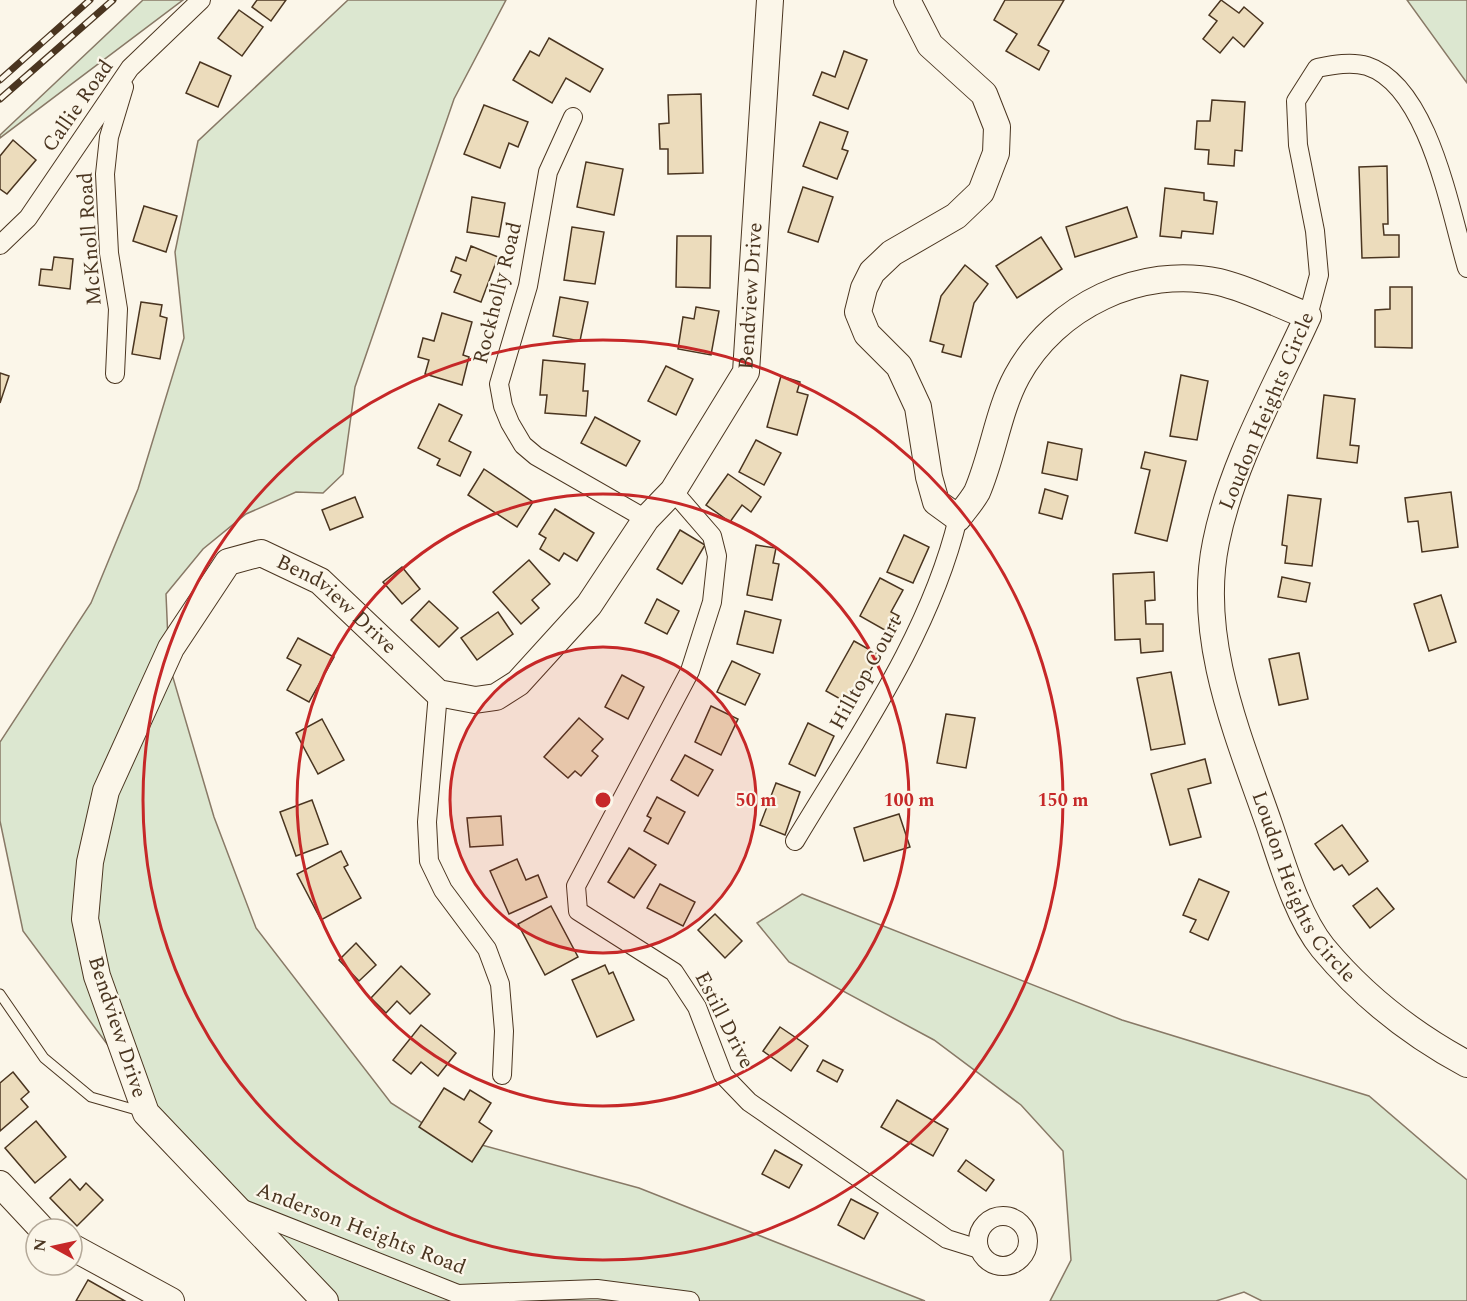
<svg xmlns="http://www.w3.org/2000/svg" width="1467" height="1301" viewBox="0 0 1467 1301" font-family="Spectral,serif">
  <style>
    .green { fill: #dce7d0; stroke: #887966; stroke-width: 1.5 }
    .building { fill: #ecdcbc; stroke: #4a3520; stroke-width: 1.5 }
    .lines { fill: none; stroke-linecap: round; stroke-linejoin: round }
    .lane-casing { stroke: #4a3520; stroke-width: 11 }
    .street-casing { stroke: #4a3520; stroke-width: 20 }
    .secondary-casing { stroke: #4a3520; stroke-width: 28 }
    .lane { stroke: #fbf6e9; stroke-width: 9 }
    .street { stroke: #fbf6e9; stroke-width: 18 }
    .secondary { stroke: #fbf6e9; stroke-width: 26 }
    .rail-casing { stroke: #4a3520; stroke-width: 7 }
    .rail { stroke: #fbf6e9; stroke-width: 4.5; stroke-dasharray: 14; stroke-linecap: butt }
    .ring { fill: none; stroke: #c62828; stroke-width: 3 }
    .labels { text-anchor: middle; dominant-baseline: central; stroke-width: 4.5; stroke-linejoin: round; paint-order: stroke }
    .street-label { font-size: 21px; fill: #4a3520; stroke: #fbf6e9 }
    .centre { fill: #c62828; stroke: #fbf6e9; stroke-width: 3 }
    .ring-label { font-size: 18px; text-anchor: middle; font-weight: bold; fill: #c62828; stroke: #fbf6e9; stroke-width: 4.5; stroke-linejoin: round; paint-order: stroke }
  </style>
  <rect width="100%" height="100%" fill="#fbf6e9"/>
  <g class="green">
    <polygon points="143,0 183,0 0,138 0,135"/>
    <polygon points="348,0 506,0 454,99 355,387 343,474 323,493 296,492 246,514 203,549 166,594 169,664 214,817 256,928 391,1103 438,1133 639,1188 925,1301 339,1301 174,1134 23,931 0,821 0,742 91,603 138,489 184,338 175,252 198,141"/>
    <polygon points="1407,0 1467,0 1467,83"/>
    <polygon points="802,894 1122,1020 1369,1096 1467,1180 1467,1301 1262,1301 1244,1292 1216,1301 1050,1301 1071,1260 1063,1151 1021,1105 934,1040 789,962 757,923"/>
  </g>
  <g class="building">
    <polygon points="257,0 286,0 271,21 252,7"/>
    <polygon points="1005,0 1064,0 1038,45 1049,51 1039,70 1006,51 1017,34 994,20"/>
    <polygon points="1221,0 1239,13 1244,7 1263,23 1244,47 1233,37 1220,53 1203,39 1217,21 1209,15"/>
    <polygon points="239,10 263,27 242,56 218,38"/>
    <polygon points="549,38 603,69 590,92 566,78 552,103 513,80 530,51 539,56"/>
    <polygon points="844,51 867,60 848,109 813,95 822,72 835,77"/>
    <polygon points="200,62 231,76 218,107 186,93"/>
    <polygon points="701,94 703,173 668,174 668,149 660,149 659,124 669,123 668,95"/>
    <polygon points="1212,100 1245,102 1242,151 1235,150 1234,166 1208,164 1209,150 1195,149 1197,121 1210,121"/>
    <polygon points="484,105 528,122 518,147 509,143 500,168 464,154"/>
    <polygon points="820,122 848,132 842,149 848,151 837,179 803,166"/>
    <polygon points="13,140 36,160 7,194 0,189 0,156"/>
    <polygon points="586,162 623,169 614,215 577,207"/>
    <polygon points="1387,166 1388,224 1383,224 1384,235 1399,235 1399,257 1362,258 1359,167"/>
    <polygon points="803,187 833,197 818,242 788,232"/>
    <polygon points="1165,188 1204,193 1204,200 1217,202 1213,234 1182,231 1181,238 1160,236"/>
    <polygon points="472,197 505,203 499,237 467,232"/>
    <polygon points="144,206 177,216 166,252 133,241"/>
    <polygon points="1127,207 1137,237 1075,257 1066,227"/>
    <polygon points="572,227 604,232 595,284 564,280"/>
    <polygon points="677,236 711,236 710,288 676,287"/>
    <polygon points="1041,237 1062,269 1017,298 996,266"/>
    <polygon points="471,246 498,257 481,302 454,292 461,275 451,271 456,257 466,261"/>
    <polygon points="54,257 73,259 70,289 39,285 41,269 52,270"/>
    <polygon points="965,265 988,284 974,303 961,357 942,352 944,345 930,341 941,296"/>
    <polygon points="1390,287 1412,287 1412,348 1375,347 1375,310 1390,309"/>
    <polygon points="560,297 588,302 580,341 553,336"/>
    <polygon points="141,302 162,305 160,316 167,318 160,359 132,354"/>
    <polygon points="696,307 719,311 711,355 678,349 683,317 694,319"/>
    <polygon points="442,313 472,322 463,355 469,357 462,385 425,374 429,360 418,357 423,338 434,341"/>
    <polygon points="543,360 585,364 583,391 588,391 586,416 545,413 547,395 540,395"/>
    <polygon points="666,366 693,379 676,415 648,401"/>
    <polygon points="0,373 9,376 0,403"/>
    <polygon points="1181,375 1208,381 1197,440 1170,436"/>
    <polygon points="781,376 800,382 797,392 808,395 797,435 767,427"/>
    <polygon points="1324,395 1355,399 1350,445 1359,446 1357,463 1317,458"/>
    <polygon points="439,404 462,415 449,441 471,452 460,476 437,465 440,459 418,448"/>
    <polygon points="595,417 640,441 626,466 581,443"/>
    <polygon points="756,440 781,453 764,485 739,472"/>
    <polygon points="1048,442 1082,449 1077,480 1042,473"/>
    <polygon points="1145,452 1186,461 1167,541 1135,533 1150,470 1141,468"/>
    <polygon points="484,469 533,502 517,527 468,495"/>
    <polygon points="728,474 761,497 751,512 742,505 730,522 706,505"/>
    <polygon points="1045,489 1068,496 1062,519 1039,513"/>
    <polygon points="1451,492 1458,547 1422,552 1418,521 1408,522 1405,498"/>
    <polygon points="1288,495 1321,499 1312,566 1285,563 1287,546 1282,545"/>
    <polygon points="355,497 363,517 330,530 322,510"/>
    <polygon points="555,509 594,533 577,561 564,553 559,561 540,549 546,538 539,534"/>
    <polygon points="680,530 705,545 682,584 657,569"/>
    <polygon points="904,535 929,547 913,583 887,572"/>
    <polygon points="756,545 776,548 773,563 779,564 772,600 747,595"/>
    <polygon points="529,560 550,584 532,600 539,608 521,624 493,592"/>
    <polygon points="402,567 420,589 402,604 383,582"/>
    <polygon points="1154,572 1155,600 1145,601 1146,624 1163,624 1163,651 1141,653 1140,639 1115,640 1113,574"/>
    <polygon points="1282,577 1310,583 1306,602 1278,597"/>
    <polygon points="880,578 903,590 891,612 899,616 890,633 860,616"/>
    <polygon points="1441,595 1456,642 1429,651 1414,604"/>
    <polygon points="657,599 679,611 667,634 645,623"/>
    <polygon points="429,601 458,628 439,647 411,620"/>
    <polygon points="745,611 781,620 773,653 737,644"/>
    <polygon points="498,612 513,634 477,660 461,638"/>
    <polygon points="298,638 334,657 309,702 287,690 301,665 287,658"/>
    <polygon points="854,641 879,655 851,705 826,691"/>
    <polygon points="1299,653 1308,699 1279,705 1269,659"/>
    <polygon points="732,661 760,674 745,705 717,692"/>
    <polygon points="1171,672 1185,744 1151,750 1137,678"/>
    <polygon points="622,675 644,687 628,719 605,707"/>
    <polygon points="711,706 738,719 721,755 695,742"/>
    <polygon points="946,714 975,718 966,768 937,763"/>
    <polygon points="579,718 603,739 592,751 598,756 581,776 575,771 568,778 544,757"/>
    <polygon points="322,719 344,760 318,774 296,733"/>
    <polygon points="808,723 834,736 815,776 789,764"/>
    <polygon points="685,755 713,770 698,796 671,780"/>
    <polygon points="1205,759 1211,783 1188,789 1201,837 1170,845 1151,774"/>
    <polygon points="776,783 800,792 785,835 760,825"/>
    <polygon points="657,797 685,812 668,844 644,831 651,818 647,816"/>
    <polygon points="312,800 328,844 296,856 280,812"/>
    <polygon points="899,814 910,847 864,861 854,828"/>
    <polygon points="501,816 503,845 470,847 467,818"/>
    <polygon points="1342,825 1368,861 1349,875 1342,865 1334,870 1315,844"/>
    <polygon points="629,848 656,865 634,898 608,882"/>
    <polygon points="341,851 348,865 344,867 361,898 321,920 297,874"/>
    <polygon points="517,859 526,880 538,875 547,897 509,914 490,871"/>
    <polygon points="1199,879 1229,892 1208,940 1190,932 1196,920 1183,915"/>
    <polygon points="660,884 695,902 683,926 647,908"/>
    <polygon points="1377,888 1394,909 1370,928 1353,906"/>
    <polygon points="551,906 578,957 545,975 518,924"/>
    <polygon points="715,914 742,941 725,958 698,930"/>
    <polygon points="356,943 376,965 359,981 339,960"/>
    <polygon points="605,965 609,974 613,972 634,1020 597,1037 572,980"/>
    <polygon points="401,966 430,994 410,1014 397,1001 386,1013 371,998"/>
    <polygon points="421,1025 456,1053 438,1076 421,1062 411,1074 393,1060"/>
    <polygon points="780,1027 808,1046 791,1071 763,1051"/>
    <polygon points="823,1060 843,1070 837,1082 817,1071"/>
    <polygon points="13,1072 29,1092 21,1099 28,1107 0,1131 0,1083"/>
    <polygon points="444,1088 464,1100 470,1090 491,1103 479,1122 492,1131 472,1162 419,1127"/>
    <polygon points="897,1100 948,1129 933,1156 881,1127"/>
    <polygon points="36,1121 66,1157 35,1183 5,1148"/>
    <polygon points="775,1150 802,1165 789,1188 762,1174"/>
    <polygon points="966,1160 994,1180 986,1191 958,1171"/>
    <polygon points="70,1179 80,1190 86,1183 103,1200 77,1226 50,1198"/>
    <polygon points="851,1199 878,1213 864,1239 838,1225"/>
    <polygon points="88,1280 125,1301 76,1301"/>
  </g>
  <g class="lines">
    <g class="lane-casing">
      <polyline id="lane" points="0,994 44,1058 91,1097 140,1111"/>
    </g>
    <g class="street-casing">
      <g id="street">
        <polyline points="573,117 548,172 528,286 499,384 503,406 510,423 523,445 536,456 646,519"/>
        <polyline points="0,245 28,218 130,68 201,0"/>
        <path d="M1308 316 1319 275 1315 231 1298 145 1296 101 1317 68C1332 65 1351 61 1367 66 1429 86 1450 211 1467 268"/>
        <polyline points="115,374 118,309 109,253 105,174 109,137 124,87"/>
        <polyline points="673,491 712,536 717,556 712,602 690,671 576,886 578,911 674,972 697,1007 723,1075 749,1102 947,1239 979,1249"/>
        <polyline points="438,693 427,822 429,861 443,890 487,949 500,984 504,1031 502,1075"/>
        <path d="M795 841C856 739 930 635 958 518"/>
        <polyline points="238,1207 458,1294 597,1289 690,1301"/>
        <circle cx="1003" cy="1241" r="25"/>
      </g>
    </g>
    <g class="secondary-casing">
      <g id="secondary">
        <path id="s1" d="M907 0 930 45 984 94 997 127 996 153 981 192 956 216 892 253 872 272 864 288 858 312 867 334 899 366 918 407 929 477 936 502 958 518C964 510 972 501 977 492 993 455 998 411 1017 376 1055 306 1141 265 1219 282 1249 289 1279 305 1308 316 1275 389 1232 463 1216 542 1196 638 1238 735 1269 824 1282 862 1297 916 1323 948 1363 996 1413 1035 1467 1064"/>
        <polyline points="0,1184 42,1229"/>
        <polyline points="72,1247 171,1301"/>
        <path id="s2" d="M325 1301 146 1113 97 976 85 919 90 862 106 791 171 648 228 562 261 553 320 581 438 693 475 700 496 697 518 683 589 605 646 519 673 491 746 372 770 0"/>
      </g>
    </g>
    <use href="#lane" class="lane"/>
    <use href="#street" class="street"/>
    <use href="#secondary" class="secondary"/>
    <g class="rail-casing">
      <g id="rail">
        <polyline points="0,80 90,0"/>
        <polyline points="0,99 113,0"/>
      </g>
    </g>
    <use href="#rail" class="rail"/>
  </g>
  <circle cx="603" cy="800" r="153" fill="#c62828" fill-opacity=".12"/>
  <g class="ring">
    <circle cx="603" cy="800" r="153"/>
    <circle cx="603" cy="800" r="306"/>
    <circle cx="603" cy="800" r="460"/>
  </g>
  <g class="labels">
    <g class="street-label">
      <text transform="translate(78 106) rotate(-55)">Callie Road</text>
      <text transform="translate(90 239) rotate(-94)">McKnoll Road</text>
      <text transform="translate(498 293) rotate(-76)">Rockholly Road</text>
      <text stroke="none"><textPath href="#s2" startOffset="1664">Bendview Drive</textPath></text>
      <text transform="translate(1267 411) rotate(-67)">Loudon Heights Circle</text>
      <text stroke="none"><textPath href="#s2" startOffset="980">Bendview Drive</textPath></text>
      <text transform="translate(866 673) rotate(-61)">Hilltop Court</text>
      <text stroke="none"><textPath href="#s1" startOffset="1740">Loudon Heights Circle</textPath></text>
      <text transform="translate(724 1020) rotate(63)">Estill Drive</text>
      <text transform="translate(117 1027) rotate(72)">Bendview Drive</text>
      <text transform="translate(361 1229) rotate(21)">Anderson Heights Road</text>
    </g>
  </g>
  <circle cx="603" cy="800" r="9" class="centre"/>
  <g class="ring-label">
    <text x="756" y="806">50 m</text>
    <text x="909" y="806">100 m</text>
    <text x="1063" y="806">150 m</text>
  </g>
  <g transform="translate(54 1247) rotate(278)"><circle r="28" fill="#fbf6e9" stroke="#b4a999" stroke-width="1.5"/>
  <path d="M0-4.5L10 22L0 15L-10 22Z" fill="#c62828"/>
  <text y="-9" font-size="16" font-weight="bold" text-anchor="middle" fill="#4a3520">N</text>
  </g>
</svg>
